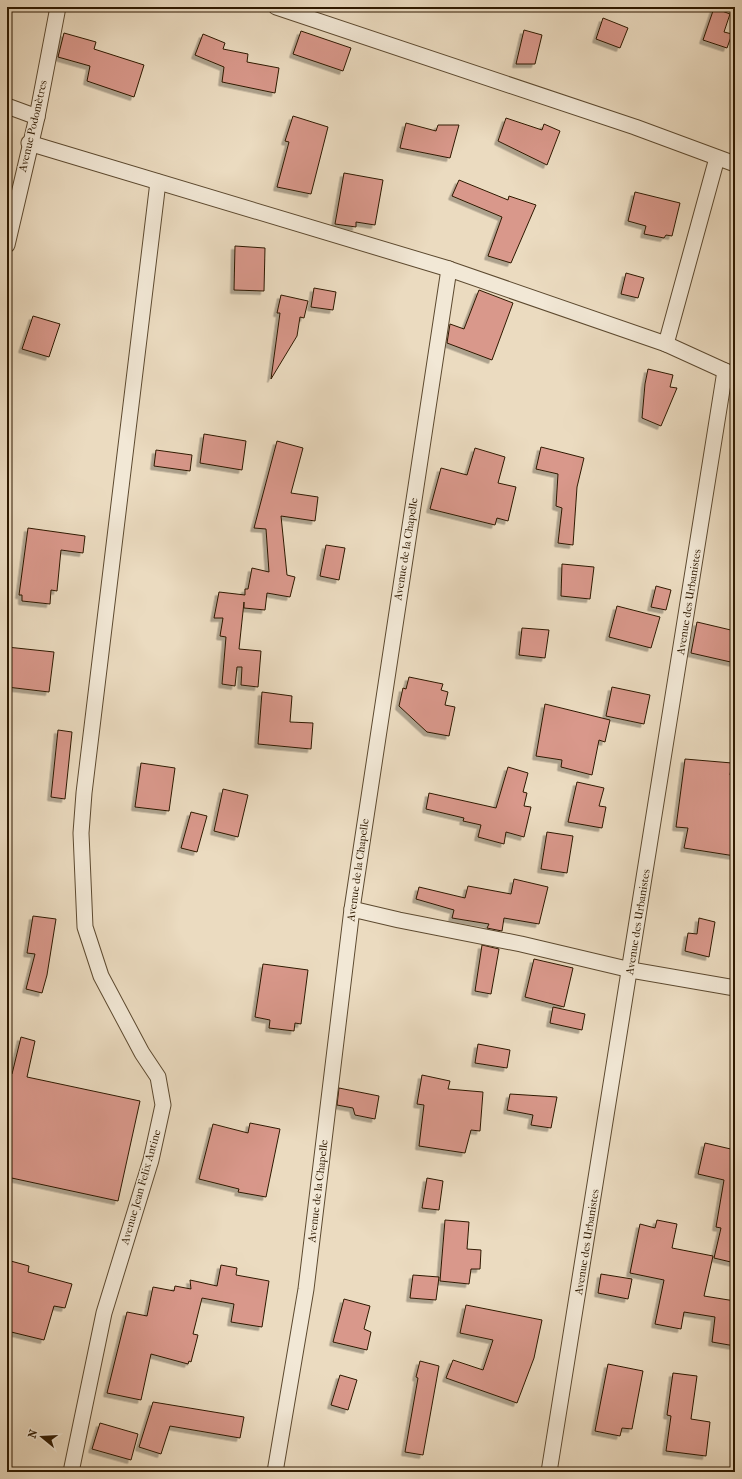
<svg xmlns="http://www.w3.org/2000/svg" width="742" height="1479" viewBox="0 0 742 1479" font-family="'IM FELL French Canon',serif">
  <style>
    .building { fill: #d9988b; stroke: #2e1900; filter: url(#shadow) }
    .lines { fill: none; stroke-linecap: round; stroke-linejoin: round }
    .minor-casing { stroke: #5d4a30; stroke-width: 17 }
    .minor { stroke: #f2e8d6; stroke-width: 15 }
    .labels { text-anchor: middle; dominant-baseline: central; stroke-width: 3; stroke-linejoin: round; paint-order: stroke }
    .street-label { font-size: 11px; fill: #2e1900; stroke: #f2e8d6 }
  </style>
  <defs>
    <filter id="shadow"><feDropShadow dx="-3.5" dy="3.5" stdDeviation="0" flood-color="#0004"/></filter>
  </defs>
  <rect width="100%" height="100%" fill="#ebdbc0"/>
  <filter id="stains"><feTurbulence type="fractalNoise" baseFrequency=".005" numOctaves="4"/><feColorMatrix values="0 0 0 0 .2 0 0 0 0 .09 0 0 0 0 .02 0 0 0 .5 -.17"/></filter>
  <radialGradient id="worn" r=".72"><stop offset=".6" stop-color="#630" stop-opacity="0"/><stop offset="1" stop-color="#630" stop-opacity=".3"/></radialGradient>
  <g class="building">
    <polygon points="714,8 730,14 724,32 732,34 727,48 703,40"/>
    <polygon points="603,18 628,28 620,48 596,39"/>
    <polygon points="524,30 542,35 535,64 516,64"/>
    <polygon points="301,31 351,48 343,71 293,54"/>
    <polygon points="64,33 96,42 94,49 144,65 134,97 87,81 90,66 58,57"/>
    <polygon points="203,34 225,43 223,49 248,54 247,62 279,68 275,93 222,82 224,67 195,55"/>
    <polygon points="293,116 328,127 311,194 277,187 289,142 285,141"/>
    <polygon points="506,118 542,130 544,124 560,131 547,165 498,141"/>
    <polygon points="406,123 436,131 438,125 459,125 450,158 400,148"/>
    <polygon points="344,173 383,180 375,225 356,222 356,227 335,224"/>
    <polygon points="459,180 508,200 509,196 536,205 511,263 488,256 502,217 452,196"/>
    <polygon points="635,192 680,203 672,236 666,235 664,238 644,234 646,226 628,221"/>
    <polygon points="235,246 265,248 264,291 234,290"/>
    <polygon points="626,273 644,278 638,298 621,294"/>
    <polygon points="314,288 336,292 333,310 311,307"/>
    <polygon points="479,290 513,303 492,360 447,343 450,324 464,329"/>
    <polygon points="281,295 308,301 304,318 300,317 297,336 271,379 280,313 277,313"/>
    <polygon points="33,316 60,324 49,357 22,349"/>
    <polygon points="648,369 673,375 670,387 677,388 661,426 642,418 645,384"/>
    <polygon points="204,434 246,441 242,470 200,463"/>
    <polygon points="277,441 303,448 291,493 318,497 315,521 281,516 287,575 295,577 290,597 267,593 265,610 244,608 244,602 239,649 261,651 258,687 241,685 242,667 237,667 235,686 222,684 226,637 220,636 223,618 214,618 219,592 245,595 245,589 248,589 252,568 269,572 266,529 254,528"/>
    <polygon points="541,447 584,458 577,487 573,545 558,543 562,508 556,506 558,474 536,469"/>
    <polygon points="475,448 505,457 498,483 516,487 508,521 497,518 495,525 430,509 441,468 467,475"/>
    <polygon points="156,450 192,455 190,471 154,466"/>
    <polygon points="28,528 85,536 83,553 61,550 57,591 51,590 50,604 22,601 22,595 19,595"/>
    <polygon points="326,545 345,548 339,580 320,576"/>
    <polygon points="562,564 594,567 590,599 561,596"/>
    <polygon points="656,586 671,590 666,610 651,607"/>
    <polygon points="617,606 660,617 651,648 609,637"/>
    <polygon points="697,622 735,631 735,663 691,653"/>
    <polygon points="522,628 549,630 545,658 519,655"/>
    <polygon points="7,647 54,652 49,692 7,687"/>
    <polygon points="409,677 443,684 441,690 448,692 445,705 455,707 449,736 427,732 399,706 403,688 406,689"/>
    <polygon points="612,687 650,695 644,724 606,716"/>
    <polygon points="262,692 292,696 290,722 313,723 311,749 258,744"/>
    <polygon points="545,704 610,720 605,742 599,740 592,775 561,767 562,760 536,756"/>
    <polygon points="58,730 72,732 65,799 51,797"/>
    <polygon points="685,759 732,763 730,775 735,774 735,856 684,848 688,828 676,827"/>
    <polygon points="141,763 175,768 169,811 135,807"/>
    <polygon points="508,767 528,773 523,792 527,793 524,806 531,807 524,837 506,832 504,844 478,837 481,825 463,821 464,818 426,809 429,793 496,808"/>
    <polygon points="577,782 604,788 599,806 606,807 602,828 568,822"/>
    <polygon points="223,789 248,795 238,837 214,831"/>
    <polygon points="191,812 207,816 197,852 181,848"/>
    <polygon points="547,832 573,836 567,873 541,869"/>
    <polygon points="514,879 548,887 539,924 504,918 502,931 487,928 489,924 452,918 454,910 416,899 419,887 465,898 468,886 511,894"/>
    <polygon points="33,916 56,919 47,975 42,993 26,989 35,954 27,953"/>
    <polygon points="699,918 715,922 709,957 685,951 688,933 697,934"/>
    <polygon points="482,945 499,949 491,994 475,991"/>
    <polygon points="534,959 573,968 564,1007 525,997"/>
    <polygon points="263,964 308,970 301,1024 295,1023 294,1031 269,1028 270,1020 255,1017"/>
    <polygon points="553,1007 585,1014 582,1030 550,1023"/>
    <polygon points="21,1037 35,1041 27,1077 140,1101 118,1201 7,1177 7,1073 12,1074"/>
    <polygon points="478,1044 510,1050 507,1068 475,1063"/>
    <polygon points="422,1075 450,1081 448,1089 483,1092 480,1131 471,1130 465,1153 419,1146 424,1105 417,1104"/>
    <polygon points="339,1088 379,1096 375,1119 355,1115 353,1108 337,1105"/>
    <polygon points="510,1094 557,1097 551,1128 531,1125 533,1115 507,1110"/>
    <polygon points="250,1123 280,1129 266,1197 238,1192 239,1189 199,1179 213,1124 248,1133"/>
    <polygon points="705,1143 735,1150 735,1263 714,1258 721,1228 716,1227 724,1180 698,1174"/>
    <polygon points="427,1178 443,1181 439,1210 422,1208"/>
    <polygon points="445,1220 469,1222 467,1249 481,1250 480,1269 471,1269 469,1284 440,1281"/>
    <polygon points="657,1220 677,1224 672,1248 713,1256 704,1296 735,1301 735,1346 712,1342 715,1317 684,1312 681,1329 655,1324 664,1280 630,1273 640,1224 655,1228"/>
    <polygon points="7,1260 29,1266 28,1272 72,1284 65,1308 54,1306 44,1340 7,1331"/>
    <polygon points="221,1265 237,1268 236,1275 269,1281 262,1327 231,1322 234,1304 202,1298 193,1334 198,1335 191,1362 189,1361 188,1364 151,1354 141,1400 107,1393 127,1312 147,1316 153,1287 174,1291 175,1286 191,1289 190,1280 217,1286"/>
    <polygon points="601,1274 632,1279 628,1299 598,1293"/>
    <polygon points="413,1275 439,1277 436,1300 410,1298"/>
    <polygon points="344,1299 370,1306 364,1329 371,1332 367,1350 333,1342"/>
    <polygon points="466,1305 542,1320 534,1358 517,1403 446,1378 453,1360 483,1370 493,1340 460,1333"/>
    <polygon points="420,1361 439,1366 423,1455 405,1452 418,1378 416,1377"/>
    <polygon points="608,1364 643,1371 632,1429 622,1428 620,1436 595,1431"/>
    <polygon points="673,1373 697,1376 691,1419 710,1422 706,1456 666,1451 671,1416 667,1415"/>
    <polygon points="340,1375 357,1380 348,1410 331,1405"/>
    <polygon points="153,1402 244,1417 240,1438 170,1426 161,1454 139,1447"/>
    <polygon points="100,1423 138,1434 131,1460 92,1449"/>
  </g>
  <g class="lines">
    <g class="minor-casing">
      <g id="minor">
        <polyline points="276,7 635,127 735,164"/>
        <polyline points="7,106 37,117"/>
        <polyline points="29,143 449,269 666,344 734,375"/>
        <polyline points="7,245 37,117 58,7"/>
        <polyline points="666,344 717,158"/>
        <polyline points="352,909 399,920 521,944 631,970 735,988"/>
        <polyline points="71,1472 104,1313 151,1160 163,1105 158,1077 142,1053 101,976 85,927 81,833 84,793 158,182"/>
        <polyline points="275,1472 306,1289 352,909 449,269"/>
        <polyline points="549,1472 725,371"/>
      </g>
    </g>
    <use href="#minor" class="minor"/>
  </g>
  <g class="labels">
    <g class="street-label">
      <text transform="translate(33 126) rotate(-77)">Avenue Podomètres</text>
      <text transform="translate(406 549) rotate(-81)">Avenue de la Chapelle</text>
      <text transform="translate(689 602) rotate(-81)">Avenue des Urbanistes</text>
      <text transform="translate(358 870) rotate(-82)">Avenue de la Chapelle</text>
      <text transform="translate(638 922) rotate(-81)">Avenue des Urbanistes</text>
      <text transform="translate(141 1187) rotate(-74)">Avenue Jean Felix Antine</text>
      <text transform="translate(318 1191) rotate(-83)">Avenue de la Chapelle</text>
      <text transform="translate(587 1242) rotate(-81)">Avenue des Urbanistes</text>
    </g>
  </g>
  <rect width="742" height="1479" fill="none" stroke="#ebdbc0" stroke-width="24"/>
  <rect x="8" y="8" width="726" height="1463" fill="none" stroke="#2e1900" stroke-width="2"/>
  <rect x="12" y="12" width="718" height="1455" fill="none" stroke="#2e1900"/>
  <g transform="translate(42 1437) rotate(288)" stroke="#f2e8d6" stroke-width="3" paint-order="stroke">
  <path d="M0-3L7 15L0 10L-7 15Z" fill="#2e1900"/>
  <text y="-6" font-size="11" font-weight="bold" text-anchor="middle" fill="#2e1900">N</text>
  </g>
  <rect width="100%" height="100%" filter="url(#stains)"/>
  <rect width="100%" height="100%" fill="url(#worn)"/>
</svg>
